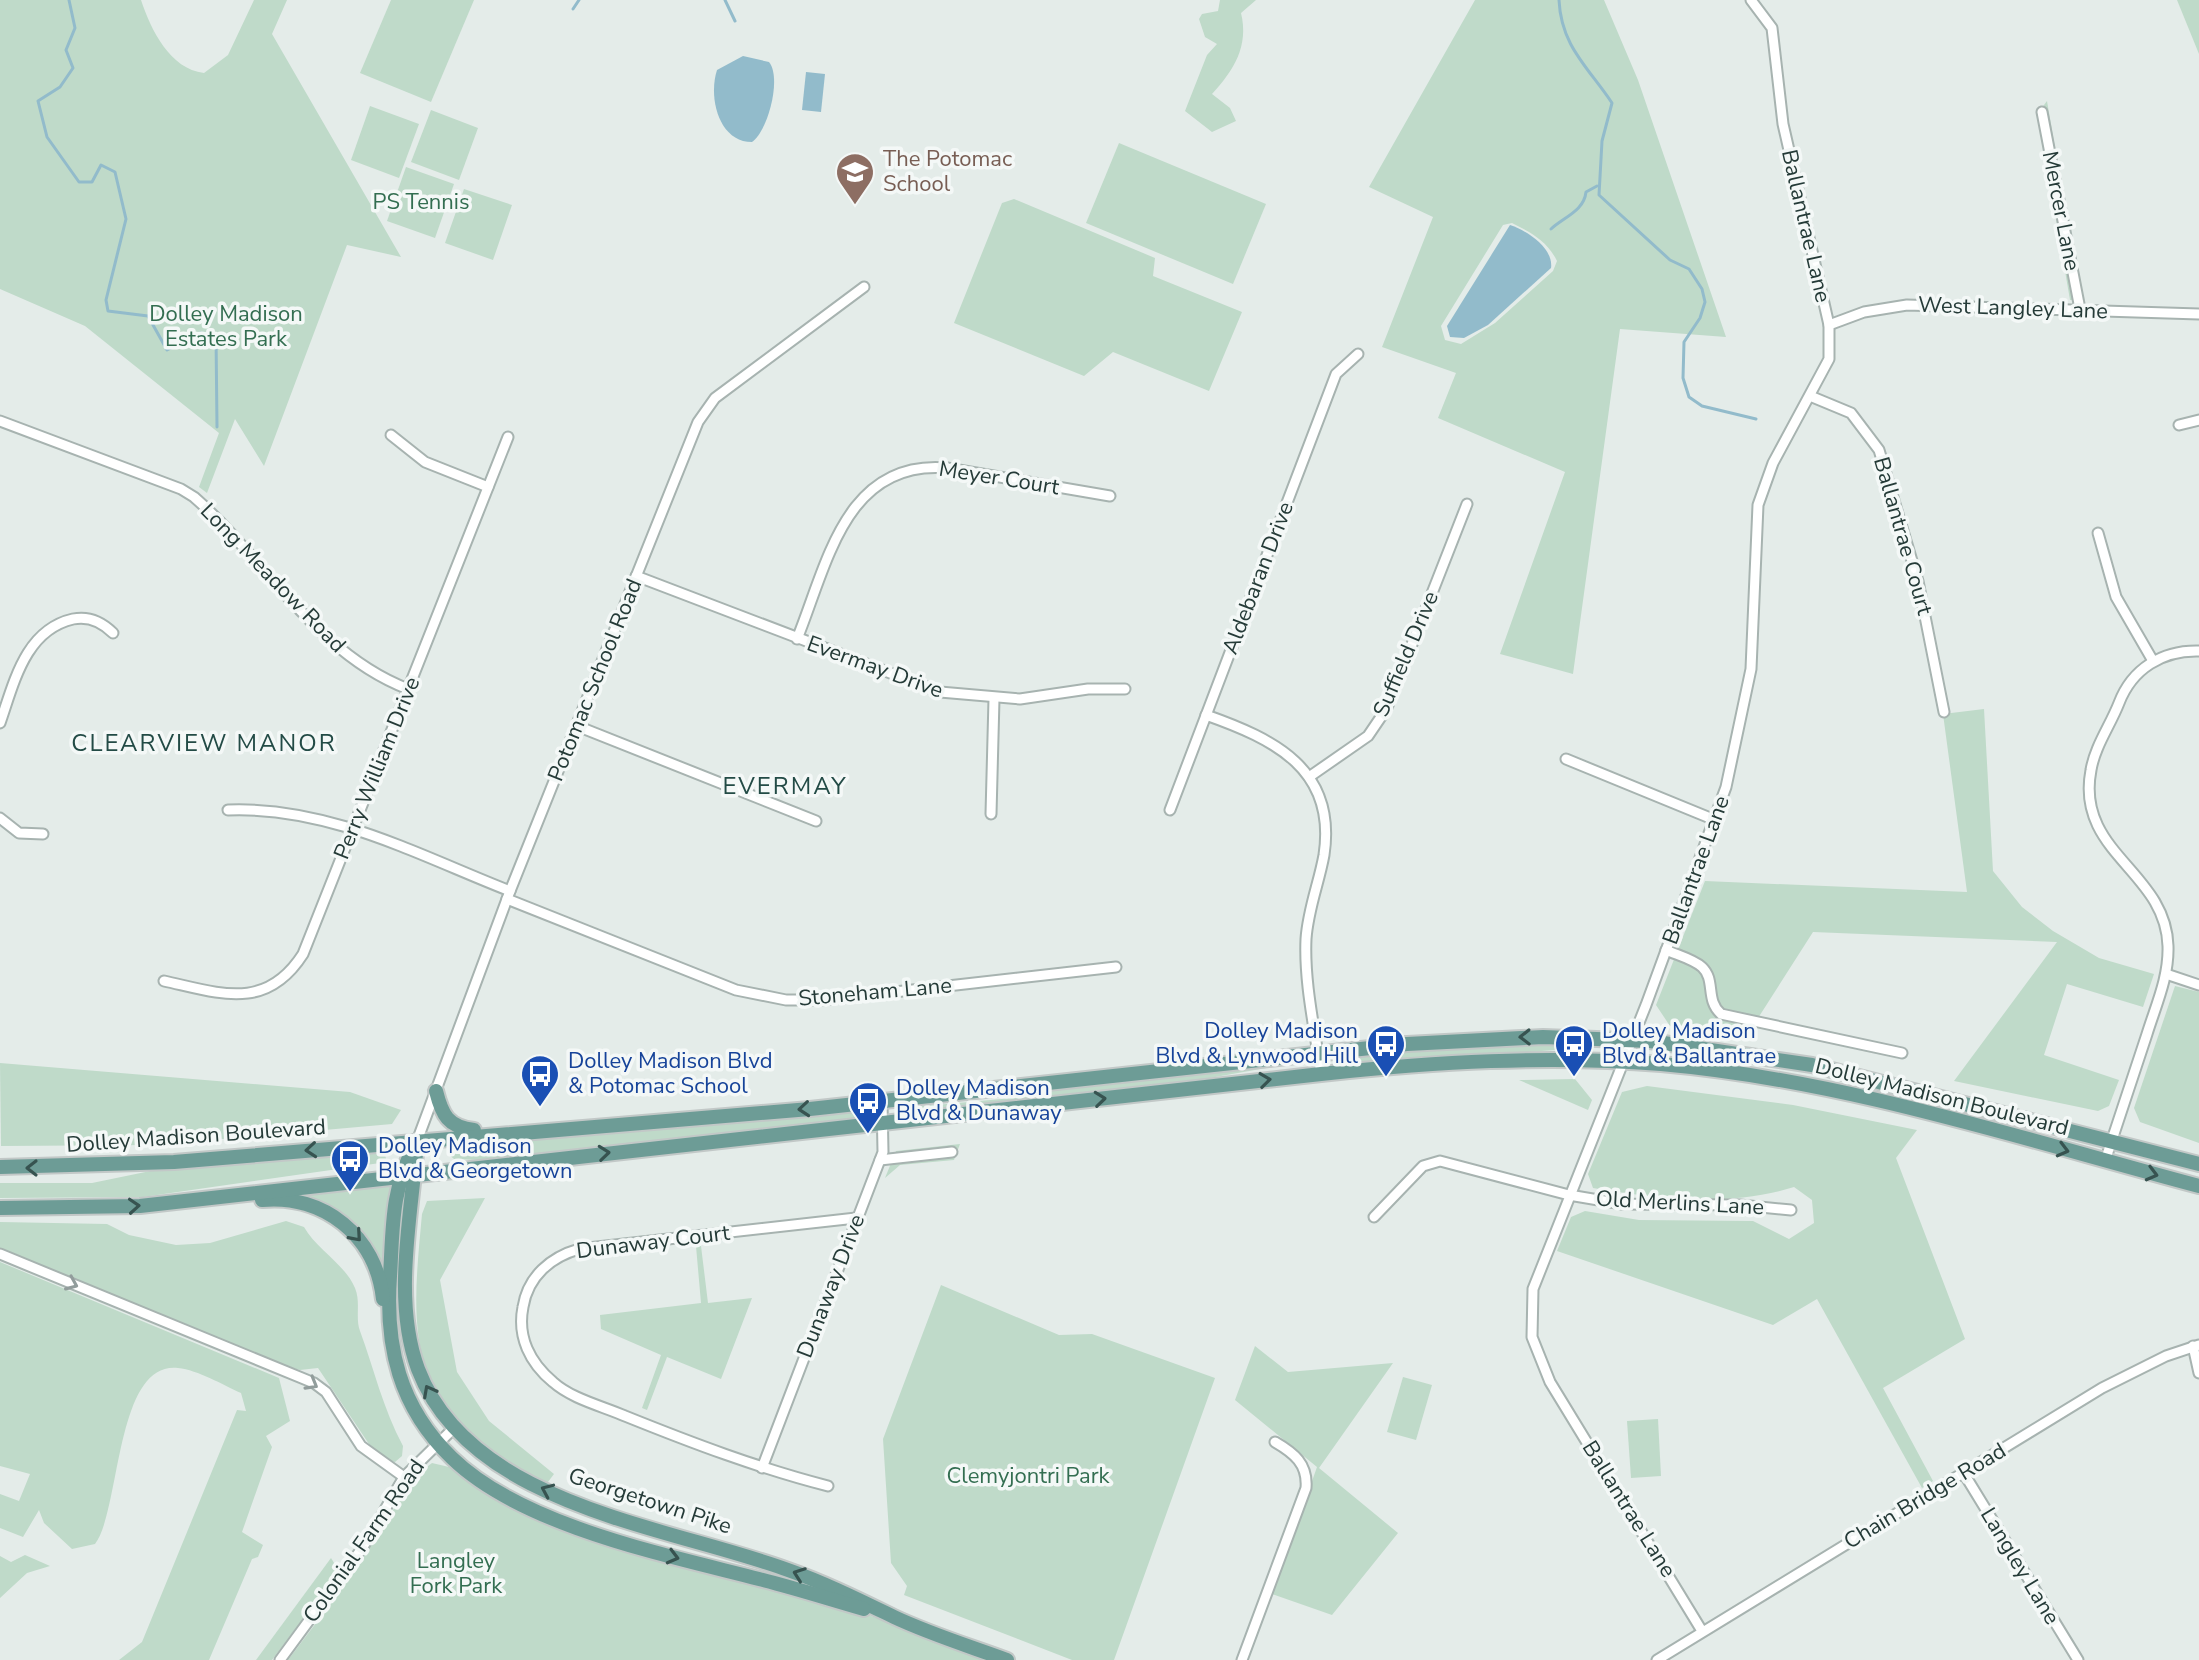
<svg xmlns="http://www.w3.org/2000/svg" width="2199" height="1660" viewBox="0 0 2199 1660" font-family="'Nunito Sans',sans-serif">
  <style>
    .green { fill: #bfdac9; fill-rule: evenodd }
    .water { fill: #92bbcb }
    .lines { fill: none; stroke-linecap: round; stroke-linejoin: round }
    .stream { stroke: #92bbcb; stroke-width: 3 }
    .street-casing { stroke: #a7b3b0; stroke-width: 13 }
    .primary-casing { stroke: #c2c8c7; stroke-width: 18 }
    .street { stroke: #fff; stroke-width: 9 }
    .primary { stroke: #6d9c96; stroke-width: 14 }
    .oneway { stroke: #375350 }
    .oneway2 { stroke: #929d9c }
    .labels { text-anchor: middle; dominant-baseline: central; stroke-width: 7; stroke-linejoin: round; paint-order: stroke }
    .education-label { font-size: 22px; fill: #785e54; stroke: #f4f8f7; text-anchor: start }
    .park-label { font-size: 22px; fill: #336e51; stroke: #f4f8f7 }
    .street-label { font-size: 22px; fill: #253b38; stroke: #f4f8f7 }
    .transit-label { font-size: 22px; fill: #164399; stroke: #f4f8f7; text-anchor: start }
    .neighbourhood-label { font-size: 24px; letter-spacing: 2px; fill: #234b46; stroke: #f4f8f7 }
  </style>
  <rect width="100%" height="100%" fill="#e4ece9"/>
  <g class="green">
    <path d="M0 0H141C151 30 170 69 204 73L228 55 254 0H287L272 34 401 257 347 245 264 466 235 419 207 493 199 487 219 433 85 326 0 289Z"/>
    <polygon points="391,0 474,0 431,102 360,73"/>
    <path d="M1220 0H1256L1241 13C1249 46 1234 70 1212 94L1230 108 1236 121 1212 132 1185 111 1207 55 1217 44 1205 37 1199 19 1202 14 1218 11Z"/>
    <path d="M1475 0H1604L1638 80 1726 337 1620 329 1573 674 1500 654 1565 472 1438 418 1456 373 1382 347 1433 217 1369 187ZM1512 223C1532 233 1547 241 1557 261L1553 271 1495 323 1461 344 1445 340 1441 326 1503 225Z"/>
    <polygon points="2177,0 2199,0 2199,54"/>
    <polygon points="2047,101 2081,300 2070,300 2038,113"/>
    <polygon points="370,106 419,124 399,178 351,160"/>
    <polygon points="431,110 478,128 459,180 411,162"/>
    <polygon points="1119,143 1266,204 1233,284 1086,223"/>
    <polygon points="406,167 454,184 435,238 387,221"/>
    <polygon points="464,189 512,205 493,260 445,243"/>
    <polygon points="1014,199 1155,258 1153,276 1242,312 1209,391 1113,352 1084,376 954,323 1002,203"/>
    <polygon points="1984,709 1993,871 2022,907 2053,931 2099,958 2154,974 2143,1007 2067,984 2044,1055 2119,1080 2109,1106 2098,1111 1954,1081 2057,942 1813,932 1744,1040 1670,1026 1656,1005 1705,881 1967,892 1943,714"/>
    <polygon points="2175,986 2199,992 2199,1143 2140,1122 2134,1108"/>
    <polygon points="1566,1043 1612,1046 1368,1063 1343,1060 1341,1056 1467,1044"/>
    <polygon points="1307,1061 1181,1083 897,1112 902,1108 1024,1097 1080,1085"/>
    <polygon points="0,1063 350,1092 401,1110 392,1124 153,1145 1,1146"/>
    <polygon points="1575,1079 1592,1100 1588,1110 1519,1080"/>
    <path d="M1647 1086 1793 1105 1917 1130 1896 1158 1965 1339 1883 1388 1933 1481 1922 1488 1817 1299 1773 1325 1557 1251 1571 1217 1585 1211 1639 1220 1753 1221 1789 1239 1814 1223 1812 1200 1794 1187C1731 1207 1657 1199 1593 1188L1588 1174 1622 1092Z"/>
    <polygon points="858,1110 863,1112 860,1118 479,1160 454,1159 447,1153 470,1147 689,1122"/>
    <polygon points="960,1144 954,1160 900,1165 885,1178 896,1151"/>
    <polygon points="369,1151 385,1155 387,1162 143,1197 0,1198 0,1183 92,1183 160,1169"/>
    <path d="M394 1182 385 1288C361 1239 359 1220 307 1195Z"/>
    <path d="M485 1198 440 1280 457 1372 489 1421 554 1474 548 1482C524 1477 502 1461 483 1447 402 1385 414 1303 422 1214L427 1201Z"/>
    <path d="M286 1221 304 1227C317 1250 345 1264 355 1288 361 1302 355 1318 360 1331 374 1369 383 1409 403 1446L402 1456 395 1462 385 1460 373 1450 318 1368 300 1370 277 1364 0 1251V1222L107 1224 129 1235 176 1245 210 1243Z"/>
    <polygon points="696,1246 701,1246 708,1303 752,1298 721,1379 667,1357 647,1410 642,1408 661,1355 601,1329 600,1315 701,1303"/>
    <path d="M0 1262 279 1378 290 1421 266 1436 272 1447 242 1532 263 1545 258 1557 252 1559 209 1660H119L142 1642 237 1410 246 1411 241 1393C223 1385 198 1370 178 1368 115 1361 121 1510 95 1544L72 1549 44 1523 39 1510 23 1537 0 1528V1494L19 1501 30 1474 0 1466Z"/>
    <polygon points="941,1285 1059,1335 1092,1334 1215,1378 1114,1660 1072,1660 904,1595 907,1586 891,1563 883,1439"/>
    <polygon points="1255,1346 1288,1372 1393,1363 1319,1468 1398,1533 1332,1615 1272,1594 1317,1467 1235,1400"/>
    <polygon points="1403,1377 1432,1385 1416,1440 1387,1432"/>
    <polygon points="1658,1419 1661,1476 1631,1478 1627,1421"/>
    <polygon points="432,1463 449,1467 550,1522 842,1605 988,1660 288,1660 341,1590 415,1476"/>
    <polygon points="25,1555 50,1566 27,1573 0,1598 0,1556 11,1562"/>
    <polygon points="331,1558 339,1571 272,1660 256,1660"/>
  </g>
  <g class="water">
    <path d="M743 56 769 62C782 78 768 131 752 142 719 142 708 98 717 70Z"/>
    <polygon points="806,72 825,74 821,112 802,110"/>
    <path d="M1510 225C1526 230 1554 248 1551 268L1488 325 1464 338 1450 337 1447 326Z"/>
  </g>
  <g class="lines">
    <g class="stream">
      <polyline points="69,0 75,28 66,50 73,68 60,87 38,101 47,137 79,182 92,182 101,165 115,172 126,219 106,300 108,311 148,316 167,350 200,333 216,335 217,427"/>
      <polyline points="725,0 735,21"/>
      <path d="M1559 0C1561 46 1588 67 1612 103L1602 141 1599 195 1670 260 1689 269 1702 289 1705 302 1700 318 1684 342 1683 378 1689 397 1702 406 1756 419"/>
      <polyline points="573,9 579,0"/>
      <path d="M1551 229C1564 217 1584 211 1586 192L1597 186"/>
    </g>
    <g class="street-casing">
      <g id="street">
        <polyline points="2042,112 2080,309"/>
        <polyline points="1829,325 1864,312 1907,305 2199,314"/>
        <polyline points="1810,396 1851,413 1879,450 1918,581 1944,712"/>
        <path d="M0 421 181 489 194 497C266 560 316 654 408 689"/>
        <polyline points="2179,425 2199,420"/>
        <polyline points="391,435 425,462 488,487"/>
        <polyline points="2098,533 2116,597 2153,661"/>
        <polyline points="636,576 940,692 1020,699 1088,689 1125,689"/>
        <path d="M797 639C827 565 845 459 947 468L1110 496"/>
        <path d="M1206 715C1274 739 1337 769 1324 855 1319 883 1308 909 1306 939 1304 983 1315 1030 1321 1074"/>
        <path d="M0 723C14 683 25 630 73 619 88 616 102 622 113 633"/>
        <polyline points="577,726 816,821"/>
        <polyline points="1566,759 1715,820"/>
        <polyline points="1309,777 1368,736 1387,708 1467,504"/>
        <path d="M228 810C329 806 418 855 510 891"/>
        <polyline points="1170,810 1336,374 1358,354"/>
        <polyline points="991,814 994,699"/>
        <polyline points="0,818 19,833 43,834"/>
        <polyline points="507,899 736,990 786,1000 824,1000 1116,967"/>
        <path d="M1666 950C1677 955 1693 959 1702 967 1716 980 1705 1000 1721 1014L1902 1053"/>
        <polyline points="2166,974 2199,985"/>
        <path d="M164 981C219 993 266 1012 303 954L508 437"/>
        <polyline points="417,1141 510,891 698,422 715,398 864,287"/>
        <polyline points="880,1160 952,1152"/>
        <path d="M2105 1161C2119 1119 2133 1076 2147 1034 2156 1005 2169 977 2168 946 2166 871 2075 853 2091 770 2095 746 2110 726 2119 703 2132 669 2162 650 2199 651"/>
        <polyline points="1374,1217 1423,1166 1440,1161 1569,1195 1622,1204 1740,1205 1791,1210"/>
        <polyline points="0,1254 314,1383 326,1392 361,1446 404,1477"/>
        <polyline points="2193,1346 2199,1373"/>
        <polyline points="762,1468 883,1152 882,1101"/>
        <polyline points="1963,1472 2078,1660"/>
        <path d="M828 1486C758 1468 692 1443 625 1416 602 1406 572 1399 553 1382 530 1363 517 1337 523 1307 528 1276 551 1257 579 1249L856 1218"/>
        <polyline points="1702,1631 1550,1382 1532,1337 1533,1289 1646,1005 1726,787 1751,669 1758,505 1773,463 1829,359 1829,325 1783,124 1772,28 1751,0"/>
        <polyline points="280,1660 363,1547 404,1477 454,1428"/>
        <path d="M1242 1660 1306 1488C1308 1464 1294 1453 1275 1442"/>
        <polyline points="1657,1660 2102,1388 2166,1356 2199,1345"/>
      </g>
    </g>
    <g class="primary-casing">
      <g id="primary">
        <path d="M436 1091C442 1115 448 1127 474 1130"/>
        <path d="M417 1141C412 1214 392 1299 418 1369 470 1506 668 1526 788 1570 825 1583 859 1600 894 1617 930 1634 969 1646 1007 1660"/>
        <path d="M414 1147C391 1191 393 1227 390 1276 385 1346 399 1407 452 1458 522 1526 666 1555 759 1579 795 1588 829 1599 864 1609"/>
        <polyline points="0,1167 174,1162 810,1109 1407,1044 1543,1037 1650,1041 1812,1065 2199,1164"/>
        <path d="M262 1200C324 1194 376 1236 383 1299"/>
        <path d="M0 1208 140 1206 1321 1074C1435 1062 1546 1055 1661 1064 1844 1080 2022 1139 2199 1186"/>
      </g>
    </g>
    <use href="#street" class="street"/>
    <use href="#primary" class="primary"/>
  </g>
  <defs><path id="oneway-chevron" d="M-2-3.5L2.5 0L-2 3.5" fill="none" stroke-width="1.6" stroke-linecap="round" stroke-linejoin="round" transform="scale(2)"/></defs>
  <g class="oneway">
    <use href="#oneway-chevron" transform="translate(1525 1037) rotate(179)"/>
    <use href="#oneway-chevron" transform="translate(1265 1080) rotate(-7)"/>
    <use href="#oneway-chevron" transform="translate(1100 1099) rotate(-6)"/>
    <use href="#oneway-chevron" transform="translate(804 1109) rotate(175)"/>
    <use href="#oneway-chevron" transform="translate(311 1150) rotate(175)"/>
    <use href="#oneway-chevron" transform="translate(2063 1150) rotate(15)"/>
    <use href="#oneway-chevron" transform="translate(604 1153) rotate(-6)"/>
    <use href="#oneway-chevron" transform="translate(32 1168) rotate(-180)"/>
    <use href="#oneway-chevron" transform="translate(2152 1174) rotate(15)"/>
    <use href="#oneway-chevron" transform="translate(134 1206) rotate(-4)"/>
    <use href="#oneway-chevron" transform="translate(356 1236) rotate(49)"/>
    <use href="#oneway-chevron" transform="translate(429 1391) rotate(-118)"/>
    <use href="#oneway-chevron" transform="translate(547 1490) rotate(-156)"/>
    <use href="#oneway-chevron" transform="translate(673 1557) rotate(15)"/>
    <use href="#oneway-chevron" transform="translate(799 1574) rotate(-160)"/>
  </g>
  <g class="oneway2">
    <use href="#oneway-chevron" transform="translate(72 1284) rotate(23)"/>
    <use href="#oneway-chevron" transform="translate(312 1384) rotate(30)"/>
  </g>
  <defs>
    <g id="school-pin" transform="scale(2)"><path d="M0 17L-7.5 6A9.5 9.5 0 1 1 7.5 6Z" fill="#8d6e63" stroke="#f4f8f7"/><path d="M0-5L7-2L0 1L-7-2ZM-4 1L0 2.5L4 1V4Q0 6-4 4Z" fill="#fff"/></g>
    <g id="bus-pin" transform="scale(2)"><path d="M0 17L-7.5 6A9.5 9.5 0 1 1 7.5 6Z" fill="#1a4fb4" stroke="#f4f8f7"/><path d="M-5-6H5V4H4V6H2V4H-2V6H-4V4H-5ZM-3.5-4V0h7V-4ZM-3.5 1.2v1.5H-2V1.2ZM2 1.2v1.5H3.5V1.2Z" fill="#fff"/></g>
  </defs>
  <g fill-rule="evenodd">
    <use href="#school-pin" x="855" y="172"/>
    <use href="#bus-pin" x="1386" y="1044"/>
    <use href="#bus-pin" x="1574" y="1044"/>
    <use href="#bus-pin" x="540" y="1074"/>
    <use href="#bus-pin" x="868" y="1101"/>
    <use href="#bus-pin" x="350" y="1159"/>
  </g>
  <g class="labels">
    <g class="education-label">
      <text x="883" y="159">The Potomac<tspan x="883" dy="25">School</tspan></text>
    </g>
    <g class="park-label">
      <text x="421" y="202">PS Tennis</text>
      <text x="226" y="314">Dolley Madison<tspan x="226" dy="25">Estates Park</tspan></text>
      <text x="1028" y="1476">Clemyjontri Park</text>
      <text x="456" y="1561">Langley<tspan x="456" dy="25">Fork Park</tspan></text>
    </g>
    <g class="street-label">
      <text transform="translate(2061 211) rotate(79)">Mercer Lane</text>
      <text transform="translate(1806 226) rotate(77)">Ballantrae Lane</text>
      <text transform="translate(2013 308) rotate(2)">West Langley Lane</text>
      <text transform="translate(999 478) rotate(9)">Meyer Court</text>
      <text transform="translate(1903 536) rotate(74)">Ballantrae Court</text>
      <text transform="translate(273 578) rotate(46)">Long Meadow Road</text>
      <text transform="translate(1258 578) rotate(-69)">Aldebaran Drive</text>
      <text transform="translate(1406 654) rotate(-67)">Suffield Drive</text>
      <text transform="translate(875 667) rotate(20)">Evermay Drive</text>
      <text transform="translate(595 680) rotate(-68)">Potomac School Road</text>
      <text transform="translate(377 768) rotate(-68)">Perry William Drive</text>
      <text transform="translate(1696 870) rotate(-70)">Ballantrae Lane</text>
      <text transform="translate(875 992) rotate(-5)">Stoneham Lane</text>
      <text transform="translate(1942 1097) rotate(14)">Dolley Madison Boulevard</text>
      <text transform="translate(196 1136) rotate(-4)">Dolley Madison Boulevard</text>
      <text transform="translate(1680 1203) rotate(3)">Old Merlins Lane</text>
      <text transform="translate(653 1242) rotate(-7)">Dunaway Court</text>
      <text transform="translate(831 1286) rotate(-69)">Dunaway Drive</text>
      <text transform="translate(1925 1496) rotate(-31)">Chain Bridge Road</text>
      <text transform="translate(650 1501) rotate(18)">Georgetown Pike</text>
      <text transform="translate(1629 1509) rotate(58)">Ballantrae Lane</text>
      <text transform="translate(364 1541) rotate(-55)">Colonial Farm Road</text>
      <text transform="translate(2020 1566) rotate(59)">Langley Lane</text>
    </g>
    <g class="transit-label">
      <text x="1358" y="1031" text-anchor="end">Dolley Madison<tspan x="1358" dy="25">Blvd &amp; Lynwood Hill</tspan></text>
      <text x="1602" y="1031">Dolley Madison<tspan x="1602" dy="25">Blvd &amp; Ballantrae</tspan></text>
      <text x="568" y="1061">Dolley Madison Blvd<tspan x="568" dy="25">&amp; Potomac School</tspan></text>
      <text x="896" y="1088">Dolley Madison<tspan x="896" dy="25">Blvd &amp; Dunaway</tspan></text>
      <text x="378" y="1146">Dolley Madison<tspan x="378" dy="25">Blvd &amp; Georgetown</tspan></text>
    </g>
    <g class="neighbourhood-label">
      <text x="204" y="743">CLEARVIEW MANOR</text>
      <text x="785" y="786">EVERMAY</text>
    </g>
  </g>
</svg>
